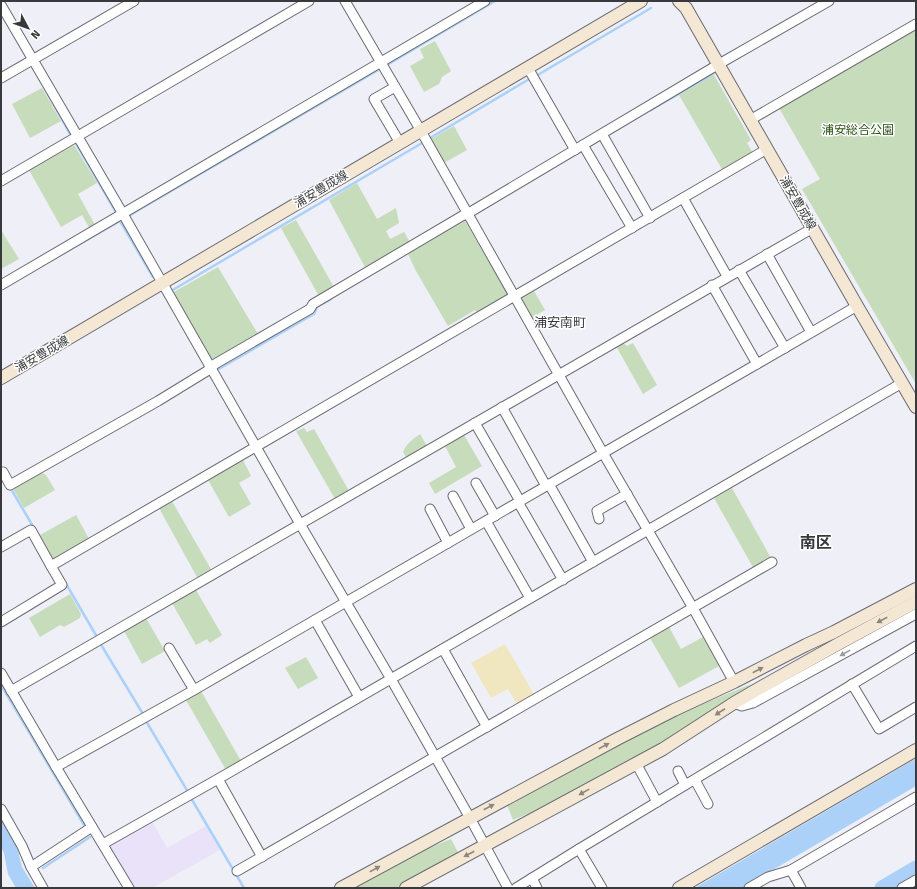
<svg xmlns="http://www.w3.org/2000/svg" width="917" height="889" viewBox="0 0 917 889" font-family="'Fira Sans','Noto Sans JP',sans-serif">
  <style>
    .education { fill: #e9e2f8 }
    .green { fill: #c6dcbb }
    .sand { fill: #f0e7c1 }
    .water { fill: #abd1f8 }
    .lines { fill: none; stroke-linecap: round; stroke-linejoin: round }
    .stream { stroke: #abd1f8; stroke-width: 2.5 }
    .river { stroke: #abd1f8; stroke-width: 15 }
    .street-casing { stroke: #6b6b72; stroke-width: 11 }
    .secondary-casing { stroke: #6b6b72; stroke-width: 14 }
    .street { stroke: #fff; stroke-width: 9 }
    .secondary { stroke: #f4e7d4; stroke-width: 12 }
    .oneway { fill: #8d8780 }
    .oneway2 { fill: #9c9c9e }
    .labels { text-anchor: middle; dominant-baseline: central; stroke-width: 3; stroke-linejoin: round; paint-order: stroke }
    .park-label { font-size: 12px; fill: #2d5215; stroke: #fff }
    .street-label { font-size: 12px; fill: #38393c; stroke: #fff }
    .neighbourhood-label { font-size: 13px; fill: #38393c; stroke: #fff }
    .district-label { font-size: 16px; font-weight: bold; fill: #38393c; stroke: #fff }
  </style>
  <rect width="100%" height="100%" fill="#efeff8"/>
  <polygon class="education" points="151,819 167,848 206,826 220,850 152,888 133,888 109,846 110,843"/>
  <g class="green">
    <polygon points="916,30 916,384 802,189 820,179 779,108"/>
    <polygon points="435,41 451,71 442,77 439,84 424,92 410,66 424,58 420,49"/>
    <polygon points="714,75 751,140 747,143 753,153 723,171 679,95"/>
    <polygon points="42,88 61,121 30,138 12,104"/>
    <polygon points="454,126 467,150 442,164 429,140"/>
    <polygon points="74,145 97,183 78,194 95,225 90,229 82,215 61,227 29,170"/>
    <polygon points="357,183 377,219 396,208 399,223 386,231 390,239 404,232 411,244 366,269 329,200"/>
    <polygon points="296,220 335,289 320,298 281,228"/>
    <polygon points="465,221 509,296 478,314 475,310 448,326 416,271 408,254"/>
    <polygon points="1,230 19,259 1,269"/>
    <polygon points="218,267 258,334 215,360 212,360 209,358 172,293"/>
    <polygon points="534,291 545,310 531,318 520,299"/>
    <polygon points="623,343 627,346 633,343 657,385 643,394 616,346"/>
    <polygon points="304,428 307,432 314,429 349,491 335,499 296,431"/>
    <path d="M420 434 427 446 408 457H406L403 452C406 444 413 439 420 434Z"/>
    <polygon points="464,435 482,466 435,494 429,483 456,467 445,446"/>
    <polygon points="243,460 251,476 239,483 251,504 229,517 208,480"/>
    <polygon points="42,473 46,475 55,490 24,508 13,489"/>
    <polygon points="732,488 772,560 754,569 714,498"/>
    <polygon points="172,501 212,571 198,579 159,508"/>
    <polygon points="76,515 89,539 54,561 40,535"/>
    <polygon points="196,590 222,635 210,643 207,639 196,645 172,603"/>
    <polygon points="70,594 81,614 80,618 64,627 60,625 40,637 29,618"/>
    <polygon points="146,618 165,651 142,664 124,631"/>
    <polygon points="669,627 681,649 703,637 719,666 679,688 650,638"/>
    <polygon points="306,657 318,678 298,689 285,668"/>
    <polygon points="751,684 743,692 660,744 624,764 550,805 513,820 507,805 627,740 686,711"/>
    <polygon points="201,691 241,761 226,770 186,700"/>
    <polygon points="451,839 459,854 396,888 352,888 417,853"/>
  </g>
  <polygon class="sand" points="505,644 535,696 518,706 508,689 491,698 471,663"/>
  <g class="water">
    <polygon points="916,761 916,786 742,888 699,888"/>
    <polygon points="1,820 17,847 22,867 35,888 16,888 8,874 4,853 1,847"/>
  </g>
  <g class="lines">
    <g class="stream">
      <polyline points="387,65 495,1"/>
      <polyline points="536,76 651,8"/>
      <polyline points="45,89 70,134"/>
      <polyline points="651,110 713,74"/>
      <polyline points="430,138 531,78"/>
      <polyline points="73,143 75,142 116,212"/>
      <polyline points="130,215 380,69"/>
      <polyline points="57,257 120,221 153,277"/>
      <polyline points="171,291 422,143"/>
      <polyline points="217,370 314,314 317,307 331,299"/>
      <polyline points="11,489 34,528"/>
      <polyline points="65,582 97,637"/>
      <polyline points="100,643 143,714"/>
      <polyline points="1,685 84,825"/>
      <polyline points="146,721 188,792"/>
      <polyline points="192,797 191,798 244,888"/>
      <polyline points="43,868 90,837"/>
      <polyline points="697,888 916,760"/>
    </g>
    <polyline class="river" points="882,888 916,868"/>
    <g class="street-casing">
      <g id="street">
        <polyline points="345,1 421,131 603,453 693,608 734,682"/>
        <polyline points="1,5 123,214 300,524 391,679 470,818 508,888"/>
        <polyline points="528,68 575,150"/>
        <polyline points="1,78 134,1"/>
        <polyline points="395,87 374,99 400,143"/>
        <polyline points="750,120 916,24"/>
        <polyline points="602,134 650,218"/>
        <polyline points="583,145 632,228"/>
        <polyline points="1,181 309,1"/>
        <polyline points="683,198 727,276"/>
        <polyline points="767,254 811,332"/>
        <polyline points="739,270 785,348"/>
        <polyline points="1,285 485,1"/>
        <polyline points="712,285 757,364"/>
        <polyline points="502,407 546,486"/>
        <polyline points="475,423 520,501"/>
        <polyline points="1,473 3,472 10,485 158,401 207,371 215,364 310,309 313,304 462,216 472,211 719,64 829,1"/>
        <polyline points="476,483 495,516"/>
        <polyline points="549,484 593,562"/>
        <polyline points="453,496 471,529"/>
        <polyline points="518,502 563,580"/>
        <polyline points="430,509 448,543"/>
        <polyline points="599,519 597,511 627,494"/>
        <polyline points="486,521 530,598"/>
        <polyline points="1,547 31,530 51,566"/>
        <polyline points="315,620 359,697"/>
        <polyline points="1,622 62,585 51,566 767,149"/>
        <polyline points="169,648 194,690"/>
        <polyline points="443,649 487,727"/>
        <polyline points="1,673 56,767 129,888"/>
        <polyline points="852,684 879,729 916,707"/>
        <polyline points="11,691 813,228"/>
        <polyline points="734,703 742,706 753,703 916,614"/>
        <polyline points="636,763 657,802"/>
        <polyline points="56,767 194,690 857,306"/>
        <polyline points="678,771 685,785"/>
        <polyline points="218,779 262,857"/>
        <polyline points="695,780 708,804"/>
        <polyline points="1,809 22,846 31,867 43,888"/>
        <polyline points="103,844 218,779 902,383"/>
        <polyline points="579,849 602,888"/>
        <polyline points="31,867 92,827"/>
        <polyline points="791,870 916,797"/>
        <polyline points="237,871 772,562"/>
        <polyline points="532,878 537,888"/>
        <polyline points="516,888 579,849 916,646"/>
        <polyline points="749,888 768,877 791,870 801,888"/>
        <polyline points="902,888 916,880"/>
      </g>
    </g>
    <g class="secondary-casing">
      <g id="secondary">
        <polyline points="679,1 686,8 690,15 857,306 916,407"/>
        <polyline points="1,378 641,1"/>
        <polyline points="341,888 617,739 674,710 734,682 806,645 834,632 916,589"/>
        <polyline points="406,888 663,749 734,703 765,685 840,643 916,602"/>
        <polyline points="679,888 916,750"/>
      </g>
    </g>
    <use href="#street" class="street"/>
    <use href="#secondary" class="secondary"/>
  </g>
  <defs><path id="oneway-solid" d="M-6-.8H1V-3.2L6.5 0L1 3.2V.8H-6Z"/></defs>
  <g class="oneway">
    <use href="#oneway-solid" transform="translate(882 620) rotate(152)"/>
    <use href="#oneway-solid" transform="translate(758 670) rotate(-28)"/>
    <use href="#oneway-solid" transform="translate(720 712) rotate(147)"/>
    <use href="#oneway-solid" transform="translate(604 746) rotate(-28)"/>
    <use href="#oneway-solid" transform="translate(584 792) rotate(151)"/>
    <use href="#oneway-solid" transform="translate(489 807) rotate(-28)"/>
    <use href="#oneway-solid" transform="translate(469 854) rotate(152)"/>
    <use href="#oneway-solid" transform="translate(375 869) rotate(-29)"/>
  </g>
  <use class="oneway2" href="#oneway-solid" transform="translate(845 653) rotate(151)"/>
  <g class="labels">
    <g class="park-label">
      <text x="858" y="130">浦安総合公園</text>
    </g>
    <g class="street-label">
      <text transform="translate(321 189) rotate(-31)">浦安豊成線</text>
      <text transform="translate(798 203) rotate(60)">浦安豊成線</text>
      <text transform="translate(42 354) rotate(-30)">浦安豊成線</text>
    </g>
    <g class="neighbourhood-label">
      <text x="560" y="322">浦安南町</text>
    </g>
    <g class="district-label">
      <text x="816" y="542">南区</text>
    </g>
  </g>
  <rect width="917" height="889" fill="none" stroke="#38393c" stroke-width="4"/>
  <g transform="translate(28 28) rotate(131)" stroke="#ffffff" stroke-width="3" paint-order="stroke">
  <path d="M0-3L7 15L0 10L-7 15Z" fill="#38393c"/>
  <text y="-6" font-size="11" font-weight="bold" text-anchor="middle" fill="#38393c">N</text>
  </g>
</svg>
